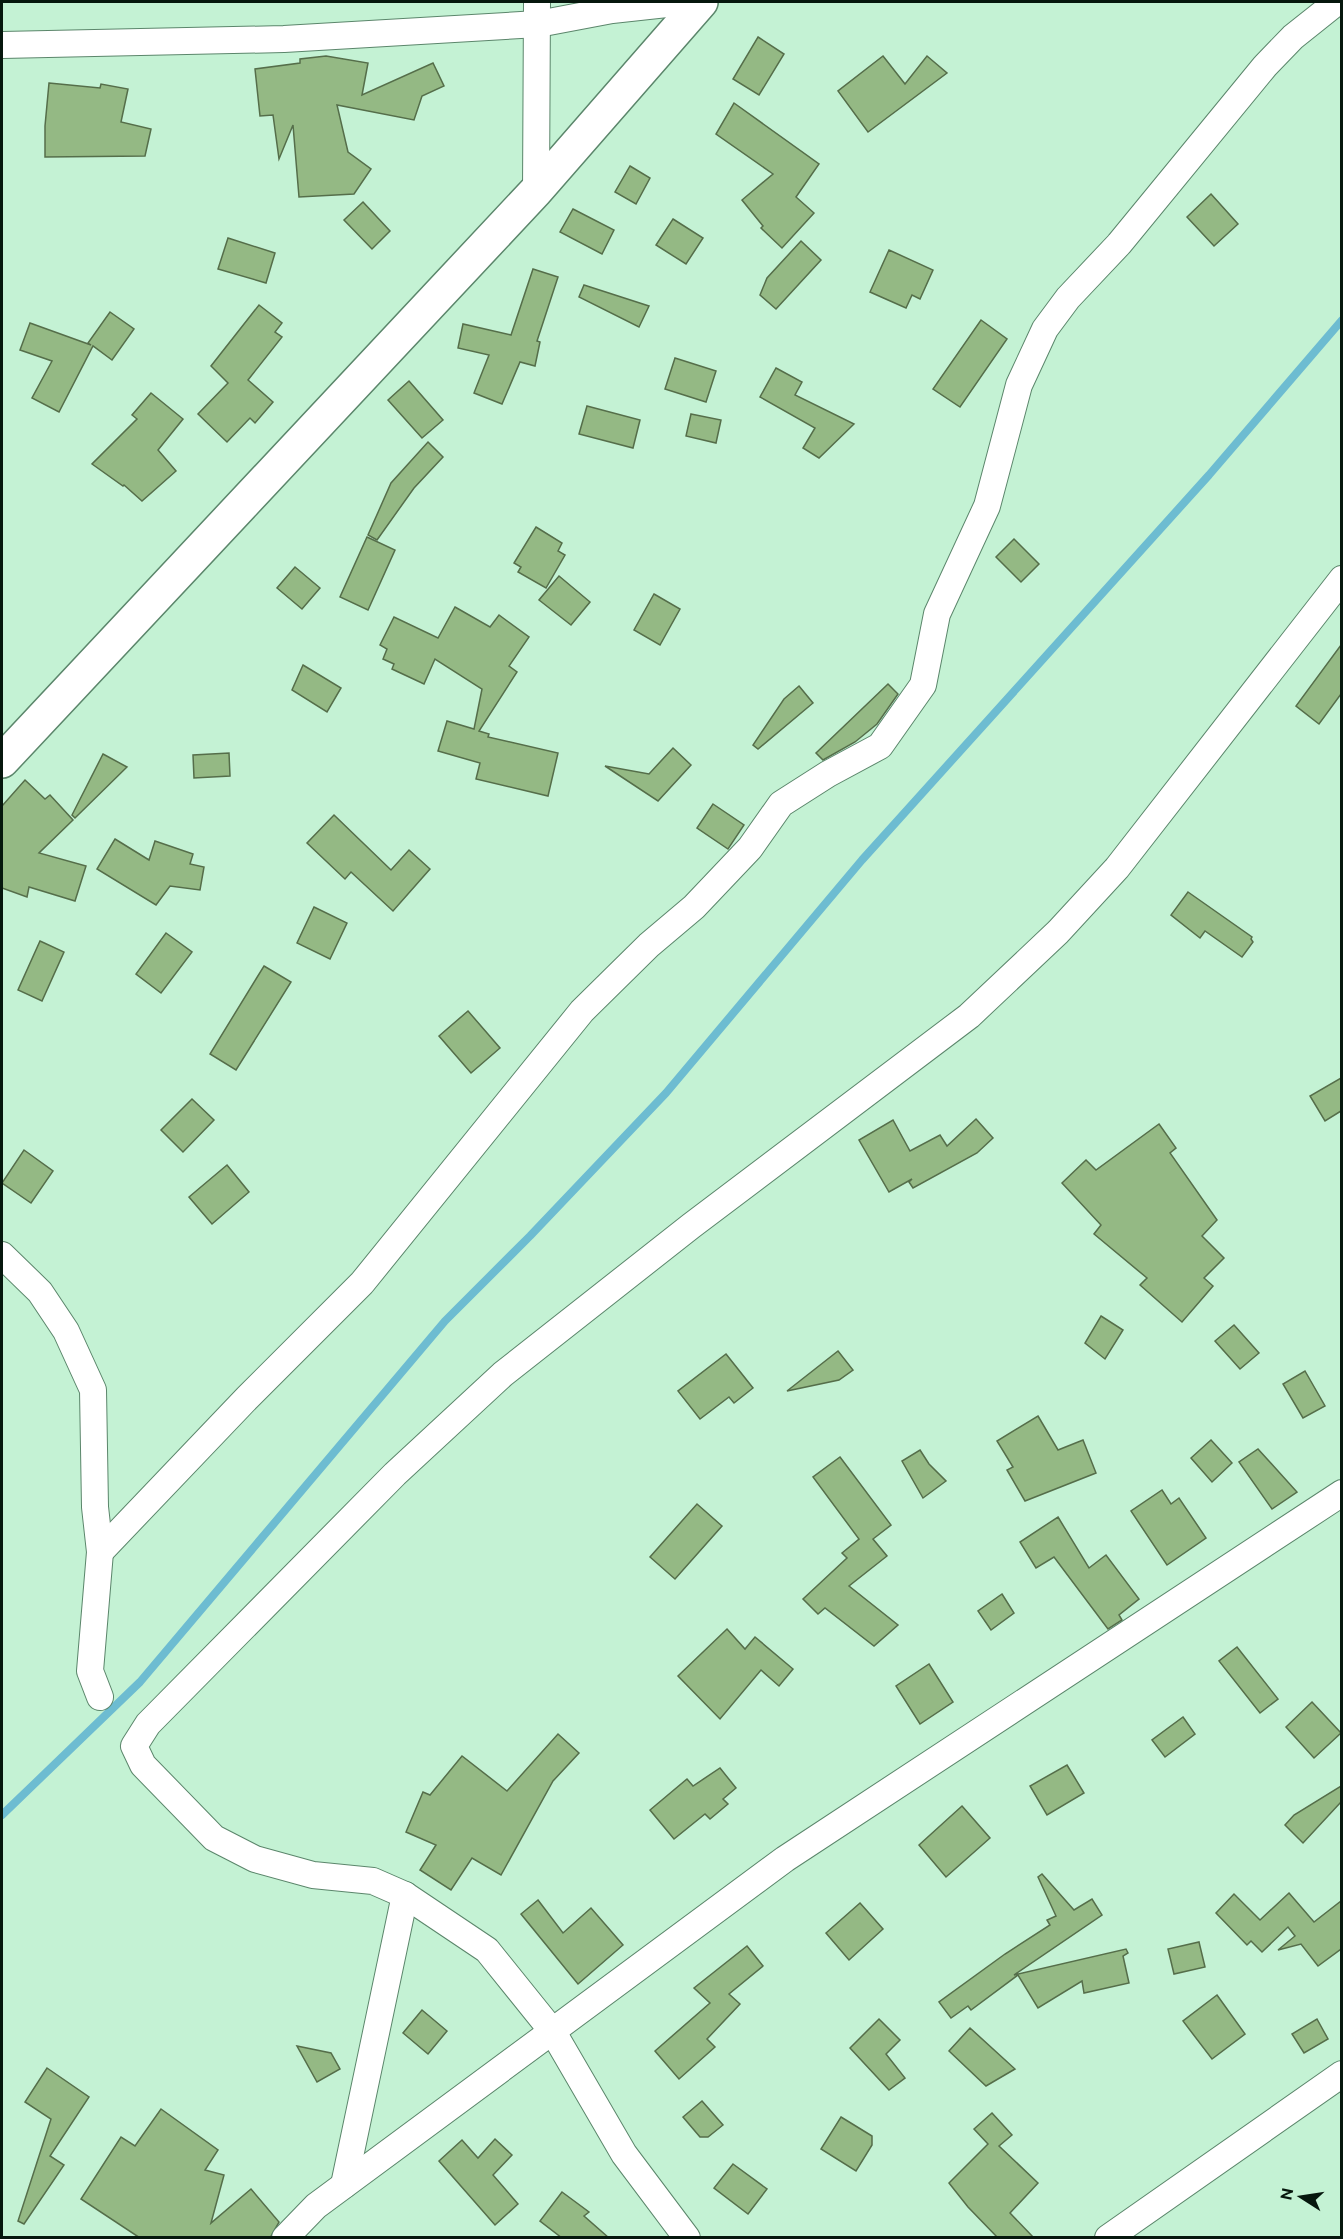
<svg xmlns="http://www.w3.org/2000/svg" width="1343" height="2239" viewBox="0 0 1343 2239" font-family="Ubuntu,sans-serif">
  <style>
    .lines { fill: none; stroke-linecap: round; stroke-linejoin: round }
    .stream { stroke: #6dbcd1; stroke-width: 8 }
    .building { fill: #94b984; stroke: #556e4a; stroke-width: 1.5 }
    .minor-casing { stroke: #5b866b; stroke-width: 28 }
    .tertiary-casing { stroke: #5b866b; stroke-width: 36 }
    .minor { stroke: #fff; stroke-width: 26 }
    .tertiary { stroke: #fff; stroke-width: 33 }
  </style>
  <rect width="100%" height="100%" fill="#c4f2d4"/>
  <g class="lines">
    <polyline class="stream" points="2,1815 140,1682 445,1321 530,1236 666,1093 862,860 1209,475 1342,320"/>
  </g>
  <g class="building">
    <polygon points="758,37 784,54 759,95 733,79"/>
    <polygon points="326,56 368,63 362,95 433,63 444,86 422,96 414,120 337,105 348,152 371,169 354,194 299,197 293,125 279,159 273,115 260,116 255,69 300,63 300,59"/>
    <polygon points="883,56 905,84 927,56 947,73 868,132 838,91"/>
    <polygon points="49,83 100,88 101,84 128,89 121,122 151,129 145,156 45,157 45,126"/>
    <polygon points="734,103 819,164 796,197 814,213 782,248 761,228 763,226 742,200 773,174 716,134"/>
    <polygon points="630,166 650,178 636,204 615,192"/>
    <polygon points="1211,194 1238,224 1214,246 1187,217"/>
    <polygon points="363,202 390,231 372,249 344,220"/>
    <polygon points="573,209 614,230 602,254 560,232"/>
    <polygon points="673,219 703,238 686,264 656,245"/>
    <polygon points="228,238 275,253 266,283 218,269"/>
    <polygon points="801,241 821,260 776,309 760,295 767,278"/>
    <polygon points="889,250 933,270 920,299 912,295 906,308 870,292"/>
    <polygon points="533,269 558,277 537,341 540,342 535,366 520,362 502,404 474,393 489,355 458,348 463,324 511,335"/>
    <polygon points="584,285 649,306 639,327 579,297"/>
    <polygon points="259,305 282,323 275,332 282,337 248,380 273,402 255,423 250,418 227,442 198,414 228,383 211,366"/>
    <polygon points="110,312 134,329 112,360 93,346 59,412 32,398 52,361 20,350 30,323 91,345 88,343"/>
    <polygon points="981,320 1007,339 960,407 933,389"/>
    <polygon points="675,358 716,371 706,402 665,389"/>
    <polygon points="776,368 802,382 795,395 854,424 819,458 803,448 815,428 760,397"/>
    <polygon points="409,381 443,420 422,438 388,400"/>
    <polygon points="151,393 183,419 158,450 176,471 142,501 124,485 123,486 92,464 137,419 132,415"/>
    <polygon points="587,406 640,420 633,448 579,434"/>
    <polygon points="691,414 721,420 716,443 686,436"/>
    <polygon points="428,442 443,457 414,488 377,540 368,535 391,483"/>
    <polygon points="536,527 562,543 558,551 565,555 546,588 518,572 521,567 514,563"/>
    <polygon points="367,537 395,550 368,610 340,597"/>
    <polygon points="1014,539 1039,564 1021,582 996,557"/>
    <polygon points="295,567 320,588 302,609 277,588"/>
    <polygon points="559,576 590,602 571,625 539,600"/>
    <polygon points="654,594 680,609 660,645 634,630"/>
    <polygon points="455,607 490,627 499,615 529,637 509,666 517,672 479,731 489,734 488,737 558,753 548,796 476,779 480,763 438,751 447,721 474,729 482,689 435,659 424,684 392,669 394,664 383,659 387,649 380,645 394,617 438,638"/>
    <polygon points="1341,645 1341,694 1319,724 1296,706"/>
    <polygon points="303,665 341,688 327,712 292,690"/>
    <polygon points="888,684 898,694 877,724 855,742 823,760 816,753"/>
    <polygon points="799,686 813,703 758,749 753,745 784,699"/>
    <polygon points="673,748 691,765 658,801 605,766 649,774"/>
    <polygon points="229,753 230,776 194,778 193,755"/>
    <polygon points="103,754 127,767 75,818 72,815"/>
    <polygon points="25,780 45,799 50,795 73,820 39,853 86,866 75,901 29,887 27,897 2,888 2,806"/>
    <polygon points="713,804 744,825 728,849 697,828"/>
    <polygon points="334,815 391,870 409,850 430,869 393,911 351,872 345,879 307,843"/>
    <polygon points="115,839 149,860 155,841 193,854 190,864 204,867 200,890 170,886 156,905 97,869"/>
    <polygon points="1188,892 1252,937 1251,939 1253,942 1242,957 1205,931 1200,938 1171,915"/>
    <polygon points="314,907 347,923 330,959 297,943"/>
    <polygon points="166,933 192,952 161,993 136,974"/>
    <polygon points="40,941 64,952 42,1001 18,990"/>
    <polygon points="264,966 291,982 236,1070 210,1054"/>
    <polygon points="468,1011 500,1048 471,1073 439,1036"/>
    <polygon points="1341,1078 1341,1111 1325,1121 1310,1096"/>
    <polygon points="192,1099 214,1120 183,1152 161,1130"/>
    <polygon points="976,1119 993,1138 977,1153 913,1188 909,1182 912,1179 889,1192 859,1140 893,1120 910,1151 940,1135 947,1146"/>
    <polygon points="1159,1124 1176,1148 1170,1153 1217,1220 1202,1236 1224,1258 1204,1278 1213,1286 1182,1322 1140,1285 1147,1278 1094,1234 1101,1225 1062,1183 1086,1160 1096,1170"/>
    <polygon points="24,1150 53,1171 31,1203 2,1183"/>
    <polygon points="227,1165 249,1192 212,1224 189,1197"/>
    <polygon points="1101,1316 1123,1330 1105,1359 1085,1343"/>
    <polygon points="1234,1325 1259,1353 1240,1369 1215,1341"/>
    <polygon points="838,1351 853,1370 839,1380 787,1391"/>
    <polygon points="726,1354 753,1388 734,1403 729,1397 700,1419 678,1391"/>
    <polygon points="1305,1371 1325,1406 1303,1418 1283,1384"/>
    <polygon points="1038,1416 1058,1450 1083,1440 1096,1473 1025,1501 1007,1470 1013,1467 997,1441"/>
    <polygon points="1211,1440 1232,1463 1212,1482 1191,1458"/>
    <polygon points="1258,1449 1297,1492 1272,1509 1239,1462"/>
    <polygon points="920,1450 929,1464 946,1481 923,1498 902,1461"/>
    <polygon points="840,1457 891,1525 873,1539 887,1556 849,1586 898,1625 874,1646 825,1608 818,1614 803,1599 847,1558 842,1553 859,1539 813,1477"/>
    <polygon points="1162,1490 1171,1504 1179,1498 1206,1538 1167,1565 1131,1511"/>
    <polygon points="697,1504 722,1526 675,1579 650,1557"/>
    <polygon points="1058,1517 1089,1568 1106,1555 1139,1599 1119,1615 1122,1620 1108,1629 1054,1557 1036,1568 1020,1542"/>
    <polygon points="1002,1594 1014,1613 991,1630 978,1611"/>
    <polygon points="727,1629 745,1649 755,1637 793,1669 779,1686 761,1670 720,1719 678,1676"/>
    <polygon points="1237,1647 1278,1699 1260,1713 1219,1661"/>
    <polygon points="929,1664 953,1702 920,1724 896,1686"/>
    <polygon points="1312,1702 1341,1733 1314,1758 1286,1727"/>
    <polygon points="1183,1717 1195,1734 1165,1757 1152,1740"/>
    <polygon points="558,1734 579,1753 553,1781 501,1875 472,1858 451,1890 420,1870 436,1845 406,1832 423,1792 430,1795 462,1756 507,1791"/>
    <polygon points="1067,1765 1084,1793 1047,1815 1030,1786"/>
    <polygon points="720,1768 736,1788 723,1799 728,1804 710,1819 705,1814 674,1839 650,1810 687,1779 693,1786"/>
    <polygon points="1341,1786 1341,1802 1303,1843 1285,1825 1294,1815"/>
    <polygon points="962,1806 990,1838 946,1877 919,1845"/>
    <polygon points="1042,1874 1074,1910 1092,1899 1102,1915 1014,1975 1126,1949 1128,1953 1123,1956 1129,1983 1084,1993 1082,1981 1038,2008 1018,1975 971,2010 968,2006 951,2018 939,2002 1005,1954 1050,1925 1047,1920 1056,1916 1038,1877"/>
    <polygon points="1289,1893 1314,1922 1341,1901 1341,1949 1318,1966 1301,1944 1278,1950 1295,1936 1288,1927 1262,1952 1251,1941 1247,1945 1216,1913 1234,1894 1260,1920"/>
    <polygon points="538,1900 563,1933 591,1908 623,1945 578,1984 521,1914"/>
    <polygon points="860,1903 883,1929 849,1960 826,1933"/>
    <polygon points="1199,1942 1205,1967 1174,1974 1168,1949"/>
    <polygon points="747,1946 763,1966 729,1994 740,2004 707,2039 715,2047 679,2079 655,2051 710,2003 694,1988"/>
    <polygon points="1217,1995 1245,2034 1212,2059 1183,2021"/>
    <polygon points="422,2010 447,2031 428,2054 403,2033"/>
    <polygon points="879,2019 900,2040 886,2054 905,2078 889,2090 850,2048"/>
    <polygon points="1317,2019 1328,2039 1304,2053 1292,2034"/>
    <polygon points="970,2028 1015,2069 986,2086 949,2051"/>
    <polygon points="297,2046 331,2053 340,2069 317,2082"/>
    <polygon points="47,2068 89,2097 50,2156 64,2165 24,2224 18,2221 51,2119 25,2102"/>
    <polygon points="702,2101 723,2125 708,2137 700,2137 683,2117"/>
    <polygon points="161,2109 218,2150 205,2170 224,2175 211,2223 251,2189 279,2222 270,2238 140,2238 81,2199 121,2137 135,2146"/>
    <polygon points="992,2113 1012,2135 999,2146 1038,2183 1010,2213 1034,2238 998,2238 968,2207 949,2183 988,2144 974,2129"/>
    <polygon points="841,2117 872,2136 872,2145 856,2171 821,2149"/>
    <polygon points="495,2139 512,2155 493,2175 518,2204 495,2225 439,2161 462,2140 478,2158"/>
    <polygon points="733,2164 767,2189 748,2214 714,2188"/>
    <polygon points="562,2192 589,2212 584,2216 609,2238 562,2238 540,2221"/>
  </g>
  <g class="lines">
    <g class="minor-casing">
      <g id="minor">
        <polyline points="2,45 284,39 538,24 612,10 685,2"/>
        <polyline points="536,191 537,2"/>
        <polyline points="2,1255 40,1292 66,1331 93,1390 95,1507 100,1552 90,1671 100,1697"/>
        <polyline points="100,1552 247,1398 362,1283 582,1011 649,945 694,907 750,848 781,804 828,774 880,746 923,685 937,614 987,506 1019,385 1045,329 1068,298 1119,244 1265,66 1293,37 1337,2"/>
        <polyline points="344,2185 405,1895"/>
        <polyline points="285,2238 316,2206 785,1859 1342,1493"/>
        <polyline points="687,2238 624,2154 553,2032 487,1950 405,1895 373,1881 313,1875 255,1859 214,1838 143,1765 134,1746 148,1724 395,1474 503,1374 691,1226 969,1016 1058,932 1117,868 1342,579"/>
        <polyline points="1108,2238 1342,2074"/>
      </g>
    </g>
    <g class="tertiary-casing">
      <polyline id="tertiary" points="2,761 536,191 701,2"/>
    </g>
    <use href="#minor" class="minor"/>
    <use href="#tertiary" class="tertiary"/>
  </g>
  <rect width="1343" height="2239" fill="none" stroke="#06170d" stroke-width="6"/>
  <g transform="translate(1301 2197) rotate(282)" stroke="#c4f2d4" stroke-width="4.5" paint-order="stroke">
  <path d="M0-4.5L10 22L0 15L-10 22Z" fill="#06170d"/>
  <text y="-9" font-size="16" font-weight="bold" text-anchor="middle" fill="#06170d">N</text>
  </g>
</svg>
